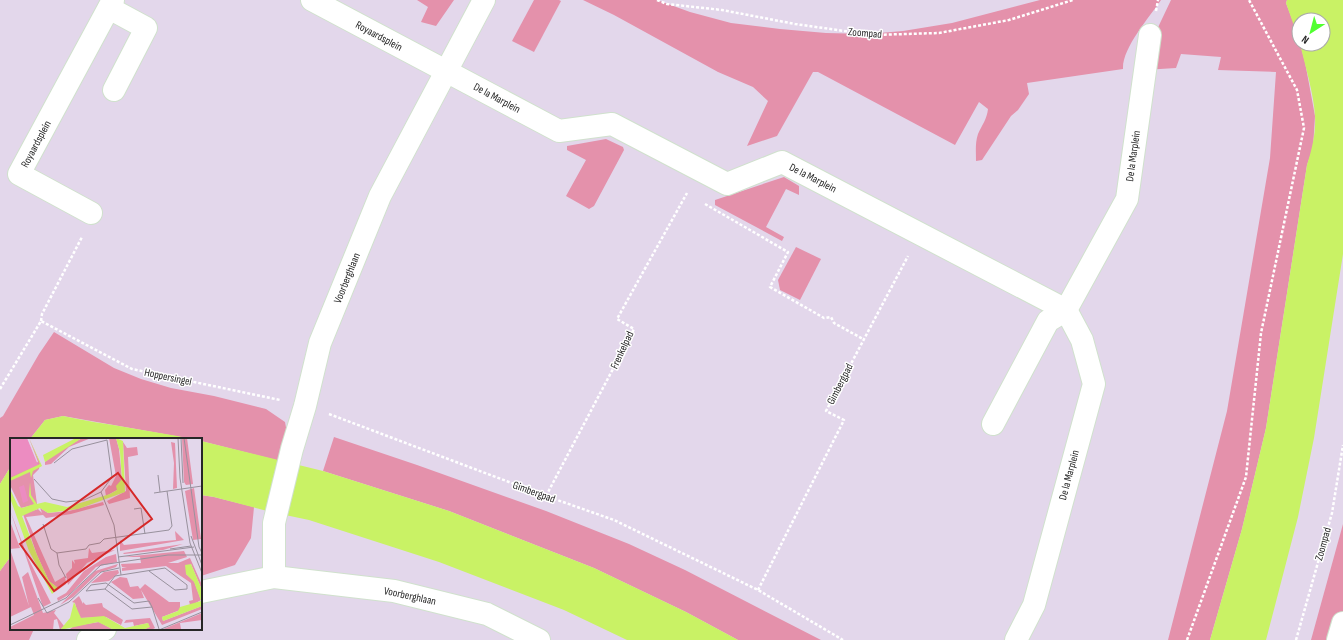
<svg xmlns="http://www.w3.org/2000/svg" width="1343" height="640" viewBox="0 0 1343 640" font-family="'Sofia Sans Condensed',sans-serif">
  <style>
    .green { fill: #e491ab }
    .water { fill: #c9f265 }
    .lines { fill: none; stroke-linecap: round; stroke-linejoin: round }
    .minor-casing { stroke: #d0e1cd; stroke-width: 24 }
    .path { stroke: #fff; stroke-width: 2.5; stroke-dasharray: 3 2; stroke-linecap: butt }
    .minor { stroke: #fff; stroke-width: 22 }
    .labels { text-anchor: middle; dominant-baseline: central; stroke-width: 3; stroke-linejoin: round; paint-order: stroke }
    .street-label { font-size: 11px; fill: #272727; stroke: #fff }
    .inset-road { fill: none; stroke: #98919d; stroke-width: 1 }
    .view { fill: #d62828; fill-opacity: 0.15; stroke: #d62828; stroke-width: 2 }
    .inset-edge { fill: none; stroke: #272727; stroke-width: 2 }
  </style>
  <rect width="100%" height="100%" fill="#e3d7eb"/>
  <g class="green">
    <polygon points="417,0 454,0 436,26 421,22 428,7"/>
    <polygon points="534,0 559,0 561,1 534,52 512,41"/>
    <path d="M583 0H657L690 12 731 23 780 29 826 33 867 34 903 31 952 23 1040 0H1161C1149 18 1122 48 1123 69L1027 83 1029 94 1018 110 1011 116 982 160 976 161C976 152 975 143 978 134 982 125 987 119 988 109L979 102 955 145 818 72H813L777 136 747 146 768 101 753 87 718 72 614 15Z"/>
    <polygon points="1171,0 1287,0 1286,3 1297,32 1305,62 1315,116 1313,148 1307,165 1266,428 1242,529 1210,640 1168,640 1227,411 1270,158 1276,72 1218,70 1221,57 1181,54 1176,68 1144,70 1143,59"/>
    <polygon points="606,139 623,147 624,150 594,206 589,209 566,196 586,160 567,150 567,146"/>
    <polygon points="784,177 799,186 799,195 786,189 766,227 784,237 782,241 715,205 715,200"/>
    <polygon points="796,247 821,259 800,300 780,290 778,280"/>
    <polygon points="54,332 114,368 141,379 171,388 214,396 266,409 285,422 287,433 280,461 201,441 201,439 192,439 63,416 45,420 30,439 11,439 11,466 0,484 0,418 3,416 39,354"/>
    <polygon points="334,437 417,465 546,511 629,544 685,570 821,640 738,640 686,612 594,568 449,511 323,471"/>
    <polygon points="201,495 214,497 254,507 251,538 235,565 201,576"/>
    <polygon points="1343,524 1343,612 1335,640 1311,640"/>
    <polygon points="11,556 11,629 34,629 29,640 0,640 0,571"/>
  </g>
  <g class="water">
    <path d="M1287 0H1343V254L1314 438 1298 517 1266 640H1210L1242 529 1266 428 1307 165C1312 149 1316 133 1315 116 1314 95 1305 65 1300 44H1323V20H1299V40L1286 3Z"/>
    <path d="M63 416C106 425 149 430 192 439H30L45 420Z"/>
    <polygon points="201,441 323,471 449,511 594,568 686,612 738,640 627,640 564,610 439,562 309,520 271,512 214,497 201,495"/>
    <polygon points="11,466 11,556 0,571 0,484"/>
  </g>
  <g class="lines">
    <g class="minor-casing">
      <g id="minor">
        <polyline points="312,0 559,131 612,124 727,184 782,162 1066,310 1082,340 1094,384 1034,605 1016,640"/>
        <polyline points="109,8 146,28 114,90"/>
        <polyline points="91,213 19,174 113,0"/>
        <polyline points="993,424 1048,321 1066,310 1127,199 1150,35"/>
        <polyline points="274,577 274,523 292,449 305,406 320,343 380,196 484,0"/>
        <polyline points="201,592 274,577 394,591 487,614 539,640"/>
        <polyline points="88,640 105,629"/>
        <polyline points="1338,640 1343,623"/>
      </g>
    </g>
    <g class="path">
      <polyline points="657,0 667,4 722,10 795,24 873,35 939,33 1009,20 1073,0"/>
      <polyline points="1156,11 1158,0"/>
      <polyline points="705,204 788,252 770,287 824,318 831,317 834,323 863,339"/>
      <polyline points="41,321 42,314 82,237"/>
      <polyline points="0,389 41,321 132,369 280,400"/>
      <polyline points="329,414 546,496 614,520 758,590 843,640"/>
      <polyline points="546,496 634,329 617,319 687,193"/>
      <polyline points="758,590 844,420 826,411 908,256"/>
      <polyline points="1187,640 1246,477 1261,333 1304,128 1297,90 1249,0"/>
      <polyline points="1296,640 1332,513 1343,445"/>
    </g>
    <use href="#minor" class="minor"/>
  </g>
  <g class="labels">
    <g class="street-label">
      <text transform="translate(865 33) rotate(5)">Zoompad</text>
      <text transform="translate(379 36) rotate(28)">Royaardsplein</text>
      <text transform="translate(497 98) rotate(28)">De la Marplein</text>
      <text transform="translate(36 144) rotate(-62)">Royaardsplein</text>
      <text transform="translate(1133 156) rotate(-82)">De la Marplein</text>
      <text transform="translate(813 178) rotate(27)">De la Marplein</text>
      <text transform="translate(347 278) rotate(-68)">Voorberghlaan</text>
      <text transform="translate(622 350) rotate(-65)">Frenkelpad</text>
      <text transform="translate(168 377) rotate(12)">Hoppersingel</text>
      <text transform="translate(840 384) rotate(-63)">Gimbergpad</text>
      <text transform="translate(1069 475) rotate(-75)">De la Marplein</text>
      <text transform="translate(534 492) rotate(20)">Gimbergpad</text>
      <text transform="translate(1323 544) rotate(-74)">Zoompad</text>
      <text transform="translate(410 596) rotate(12)">Voorberghlaan</text>
    </g>
  </g>
  <g transform="translate(10 438)">
    <rect width="192" height="192" fill="#e3d7eb"/>
    <path d="M19 0 30 25 29 31 23 37 27 66 11 70 0 47V22L6 34 28 24ZM72 0H81L59 9 41 26 35 27V24L51 12ZM99 0H106L109 11 112 41 107 52 96 58 95 52 99 47 101 48 106 38ZM172 0H177L183 46 176 47 174 44ZM113 4 117 10 127 9 128 17 118 19 120 60 99 66 97 63 116 53ZM161 4 165 5 167 50 163 51 164 25ZM184 50 191 101 183 102 175 53ZM93 64 94 67 61 76 36 80 33 77 16 79 45 144 55 138 56 146 45 154 48 150 39 143 27 117 13 76 28 71 32 75 30 70 38 75 59 73ZM0 72 18 120 41 165 33 169ZM0 83 10 110 0 111 19 168 12 139 18 134 33 175 46 172 44 175 54 188 50 192 47 181 44 182 43 192H0V189L24 177 21 169 0 179ZM165 93 174 102 110 113V102L114 107 166 102ZM173 106 153 112 114 116 113 115ZM79 110 82 115 105 112 77 125 58 147 56 136 62 130V122L65 126 64 122 78 120ZM174 113 177 119 158 125H168L180 120 192 147V152L181 126 176 136 184 143 191 162 184 166 180 167 179 163 183 162 181 145 156 128 112 133V130L117 129H112L111 126 131 125 130 119H113ZM106 116 107 124 86 129 60 156 48 163 47 160 56 155 74 133 96 119ZM108 126 106 129 88 135 63 159 50 167 85 133ZM108 132 109 135 99 143 81 145 94 134ZM110 139 117 140 120 149 128 148 130 151 135 146 159 164H170V172L152 179 153 183 192 168V171L152 187 131 152 134 160 123 161 101 144ZM69 158 73 166V164L76 167 92 165 93 169 113 182 111 187 96 179 69 180 65 165 62 164ZM192 175V182L170 185 171 191 151 192ZM140 180 145 190 141 192H133L139 189 138 185 124 188 123 184 114 185 116 182ZM89 184 104 192 60 191 64 188Z" fill="#e491ab"/>
    <path d="M0 0H17L28 27 0 39ZM14 47 18 63 13 65 9 49Z" fill="#ec8cc1"/>
    <path d="M19 0 32 28 23 33 21 40 20 34 0 43V40L30 26ZM66 0H72L35 24 33 17ZM106 0 113 3 115 54 68 71 38 75 30 70 12 78 27 117 39 143 48 150 42 156 19 113 0 60V51L8 68 12 70 24 66 19 58 20 44 21 57 27 66 35 64 57 69 100 56 107 52 106 48 112 41 110 14ZM181 126 192 152V168L153 183 152 179 168 173 170 169 191 163 184 144 176 136 175 127ZM64 164 71 180 94 178 115 190 138 185 140 189 133 192H104L88 184 50 192 60 180Z" fill="#c9f265"/>
    <path class="inset-road" d="M168 0 170 40 180 105 192 135M171 0 173 45M174 0 189 109 192 115M148 37 150 54M24 41 42 61 56 64 74 62 91 54 102 39 97 2 62 11 44 25M91 54 104 87 111 137M144 55 192 48M124 71 131 70 135 96M33 86 41 111 47 115 76 111 79 107 90 105 94 101 159 92 162 88 157 53M181 98 192 127M160 111 181 108M47 115 49 127 56 140M108 119 184 109M95 151 105 138 111 137 155 130 177 147V151L165 152 139 133M28 160 37 175 59 164 91 134 109 130M142 169 122 171 95 151 76 153 81 147 96 145 124 165 139 163 142 169 149 191M0 187 56 160 91 127 158 117H192M149 192 192 174"/>
    <path class="view" d="M108 35 142 81 44 153 10 106Z"/>
    <rect width="192" height="192" class="inset-edge"/>
  </g>
  <g transform="translate(1311 32) rotate(216)"><circle r="19" fill="#ffffff" stroke="#a9a9a9"/>
  <path d="M0-3L7 15L0 10L-7 15Z" fill="#51ff30"/>
  <text y="-6" font-size="11" font-weight="bold" text-anchor="middle" fill="#272727">N</text>
  </g>
</svg>
